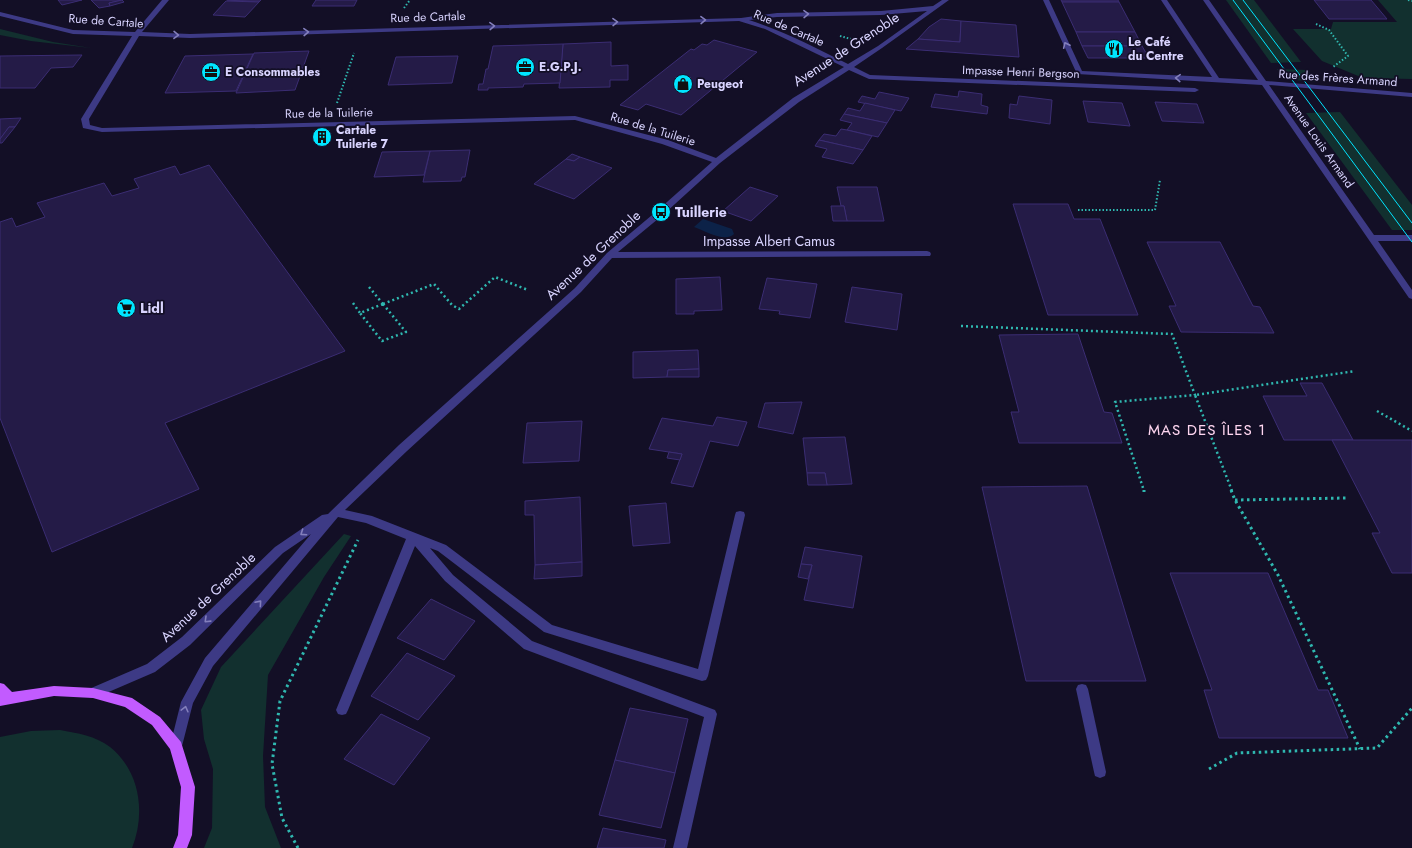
<svg xmlns="http://www.w3.org/2000/svg" width="1412" height="848" viewBox="0 0 1412 848" font-family="Jost,sans-serif">
  <style>
    .green { fill: #12302f }
    .water { fill: #0c2248 }
    .building { fill: #241b47; stroke: #3b2d73 }
    .lines { fill: none; stroke-linecap: round; stroke-linejoin: round }
    .path-far2 { stroke: #2fb8b0; stroke-width: 2; stroke-dasharray: 1.5 2; stroke-linecap: butt }
    .path-far1 { stroke: #2fb8b0; stroke-width: 2.5; stroke-dasharray: 2 3; stroke-linecap: butt }
    .path { stroke: #2fb8b0; stroke-width: 3; stroke-dasharray: 2.5 3.5; stroke-linecap: butt }
    .minor { fill: #3d3a85; fill-rule: evenodd }
    .major { fill: #c25bff; fill-rule: evenodd }
    .tram { stroke: #00e5ff; stroke-width: 1 }
    .oneway { stroke: #837fbc }
    .labels { text-anchor: middle; dominant-baseline: central; stroke-width: 3.5; stroke-linejoin: round; paint-order: stroke }
    .far-street-label { font-size: 12px; fill: #d9d4ff; stroke: #130f26 }
    .far-poi-label { font-size: 12px; font-weight: bold; fill: #d9d4ff; stroke: #130f26; text-anchor: start }
    .street-label { font-size: 14px; fill: #d9d4ff; stroke: #130f26 }
    .poi-label { font-size: 14px; font-weight: bold; fill: #d9d4ff; stroke: #130f26; text-anchor: start }
    .neighbourhood-label { font-size: 15px; letter-spacing: 1px; fill: #ffd6f0; stroke: #130f26 }
  </style>
  <rect width="100%" height="100%" fill="#130f26"/>
  <g class="green">
    <polygon points="1226,0 1254,0 1301,62 1271,63"/>
    <polygon points="1378,0 1412,0 1412,79 1363,78 1322,61 1293,29 1331,29 1333,22 1397,22"/>
    <polygon points="0,29 53,42 91,48 31,41 0,35"/>
    <polygon points="1277,69 1307,70 1317,82 1284,79"/>
    <polygon points="1340,112 1412,205 1412,230 1392,230 1306,113"/>
    <polygon points="344,534 351,536 324,577 268,675 263,756 265,807 281,848 204,848 212,828 213,769 204,739 201,710 221,667"/>
    <path d="M60 730C77 733 96 736 110 747 140 771 146 813 132 848H0V737L31 731Z"/>
  </g>
  <path class="water" d="M703 219 732 229 734 234C725 243 705 231 694 227Z"/>
  <g class="building">
    <polygon points="58,0 82,0 62,5"/>
    <polygon points="91,0 122,0 109,3 110,6 99,8"/>
    <polygon points="122,0 124,2 110,6 109,3"/>
    <polygon points="227,0 261,0 259,2"/>
    <polygon points="316,0 357,0 354,6 312,6"/>
    <polygon points="1061,0 1118,0 1119,2 1062,2"/>
    <polygon points="1314,0 1371,0 1387,19 1329,19"/>
    <polygon points="226,1 259,2 245,17 213,15"/>
    <polygon points="1062,2 1119,2 1135,32 1076,32"/>
    <polygon points="941,19 961,21 960,42 918,39 929,27"/>
    <polygon points="961,21 1016,25 1019,57 906,49 918,39 960,42"/>
    <polygon points="1076,32 1135,32 1142,46 1082,46"/>
    <polygon points="714,40 757,52 681,115 646,104 638,110 620,105 691,49 694,50 702,44 707,45"/>
    <polygon points="611,42 611,66 628,65 628,80 610,80 610,87 559,88 563,44"/>
    <polygon points="563,44 560,83 524,84 523,87 488,88 488,90 478,90 479,84 483,84 486,69 488,69 493,46"/>
    <polygon points="1082,46 1142,46 1149,58 1088,58"/>
    <polygon points="309,51 295,90 236,93 254,53"/>
    <polygon points="253,54 236,91 165,93 185,56"/>
    <polygon points="82,55 73,67 51,68 35,88 0,88 0,56"/>
    <polygon points="458,56 452,83 388,85 396,57"/>
    <polygon points="959,91 982,94 981,105 988,107 987,114 931,107 935,94 958,97"/>
    <polygon points="879,92 909,98 901,111 858,102 862,96 875,99"/>
    <polygon points="1019,96 1052,100 1050,124 1009,118 1010,104 1017,105"/>
    <polygon points="1083,101 1122,103 1130,126 1088,122"/>
    <polygon points="1155,102 1197,104 1204,123 1162,121"/>
    <polygon points="865,103 895,110 887,123 844,114 848,108 860,111"/>
    <polygon points="844,114 887,123 878,137 847,130 852,123 840,120"/>
    <polygon points="21,118 15,127 9,127 0,139 0,119"/>
    <polygon points="9,127 15,127 2,143 0,143 0,139"/>
    <polygon points="841,129 847,130 872,136 863,150 819,140 824,134 836,136"/>
    <polygon points="331,133 328,141 313,140 316,134"/>
    <polygon points="819,140 863,150 853,164 822,157 827,149 815,146"/>
    <polygon points="470,150 465,177 462,177 461,181 423,182 430,151"/>
    <polygon points="430,151 424,175 374,177 382,152"/>
    <polygon points="572,154 580,157 574,161 566,159"/>
    <polygon points="580,157 612,168 574,199 534,184 566,159 574,161"/>
    <polygon points="209,165 345,351 165,423 199,489 52,552 0,418 0,222 12,218 16,227 45,217 37,203 104,183 112,196 139,188 134,179 175,166 180,175"/>
    <polygon points="750,187 778,196 751,221 723,211"/>
    <polygon points="837,187 877,187 884,221 847,221 844,206 841,206"/>
    <polygon points="1013,204 1068,204 1074,219 1100,219 1138,315 1048,315"/>
    <polygon points="831,206 844,206 847,221 833,221"/>
    <polygon points="1147,242 1220,242 1253,306 1260,307 1274,333 1181,332 1169,306 1176,306"/>
    <polygon points="720,277 722,310 694,311 694,314 676,314 676,279"/>
    <polygon points="767,278 817,284 810,318 779,314 780,311 759,309"/>
    <polygon points="852,287 902,294 897,330 845,322"/>
    <polygon points="1078,334 1104,412 1112,413 1122,443 1019,443 1011,412 1019,412 999,335"/>
    <polygon points="698,350 699,369 668,370 667,377 633,378 633,352"/>
    <polygon points="699,369 699,377 667,377 668,370"/>
    <polygon points="1300,383 1322,383 1353,440 1284,440 1263,396 1307,396"/>
    <polygon points="802,402 793,434 758,427 765,403"/>
    <polygon points="717,417 747,422 738,446 710,441 693,487 671,483 682,454 649,449 662,418 713,426"/>
    <polygon points="582,421 579,461 523,463 527,423"/>
    <polygon points="845,437 852,484 827,485 825,473 807,473 803,438"/>
    <polygon points="1332,440 1412,440 1412,573 1392,573 1372,533 1380,533"/>
    <polygon points="669,452 682,454 680,460 667,458"/>
    <polygon points="807,473 825,473 827,485 808,485"/>
    <polygon points="1087,486 1146,681 1026,681 982,487"/>
    <polygon points="580,497 582,562 535,565 534,515 525,515 525,501"/>
    <polygon points="666,503 670,543 633,546 629,506"/>
    <polygon points="805,547 862,556 853,608 804,600 812,565 801,564"/>
    <polygon points="582,562 582,576 534,579 535,565"/>
    <polygon points="801,564 812,565 808,579 798,577"/>
    <polygon points="1170,573 1268,573 1318,690 1328,690 1348,738 1219,738 1204,690 1212,690"/>
    <polygon points="431,599 475,621 444,660 397,638"/>
    <polygon points="407,653 455,676 418,720 371,696"/>
    <polygon points="630,708 688,719 675,773 615,760"/>
    <polygon points="381,714 430,738 394,785 344,759"/>
    <polygon points="615,760 675,773 661,828 599,815"/>
    <polygon points="603,828 666,840 664,848 597,848"/>
  </g>
  <g class="lines">
    <g class="path-far2">
      <polyline points="1408,0 1412,1"/>
      <polyline points="404,8 410,0"/>
      <polyline points="1316,24 1329,30 1348,56 1333,67"/>
      <polyline points="840,36 851,39"/>
      <polyline points="337,103 354,53"/>
      <polyline points="1078,210 1155,210 1160,180"/>
    </g>
    <g class="path-far1">
      <polyline points="369,287 383,304"/>
      <polyline points="353,303 360,313"/>
      <polygon points="383,304 406,332 382,341 360,313"/>
      <polyline points="383,304 434,284 452,305 459,309 495,277 528,290"/>
      <polyline points="961,326 1172,334 1195,395 1115,402 1144,491"/>
      <polyline points="1377,411 1412,431"/>
      <polyline points="1232,491 1195,395 1355,371"/>
    </g>
    <g class="path">
      <polyline points="1144,490 1144,492"/>
      <polyline points="1231,490 1235,500 1278,575 1360,749"/>
      <polyline points="1235,500 1346,498"/>
      <polyline points="1209,769 1237,753 1377,748 1412,708"/>
      <polyline points="298,848 282,818 272,764 280,701 358,540"/>
    </g>
    <g class="minor">
      <path d="M162 0H169L142 32 190 34 741 18 777 13 881 11 933 6 942 0H949L882 48 854 67 870 75 1195 88 1199 90 1195 92 869 79 849 70 799 102 720 163 664 214 618 252 927 251 930 252 931 254 930 256 612 258 581 292 407 451 345 510 372 516 446 545 552 625 698 669 735 515 736 512 740 511 744 512 745 515 708 676 706 680 702 681 544 632 438 551 430 548 453 575 532 641 715 710 717 714 687 848H673L704 717 524 649 445 581 415 546 348 710 346 714 342 715 338 714 336 710 406 539 366 523 338 517 213 666 193 703 181 750 176 752 171 750 170 746 181 702 205 658 311 534 283 553 190 645 155 672 97 697 93 698 89 697 87 693 89 689 147 664 182 637 275 547 322 515 328 514 399 445 575 288 607 253 658 210 712 162 662 144 575 120 102 132 83 128 81 119 132 36 73 34 0 16V12L73 30 135 32ZM927 11 878 46 848 64C816 48 784 31 749 20L777 17 881 15ZM739 21 765 29 844 67 793 98 716 158 668 140 575 116 102 128 90 125 89 119 139 36 190 38Z"/>
      <polygon points="1043,0 1049,0 1082,71 1212,77 1161,0 1167,0 1219,78 1258,80 1203,0 1209,0 1266,81 1412,93 1412,97 1269,85 1374,235 1412,235 1412,241 1378,241 1412,290 1412,299 1409,298 1262,85 1077,74"/>
      <polygon points="1082,684 1086,685 1088,689 1106,772 1105,776 1100,778 1095,776 1094,772 1076,689 1078,685"/>
    </g>
    <polygon class="major" points="0,683 4,684 12,692 54,686 93,688 132,698 160,717 181,742 195,787 192,835 187,848 173,848 178,835 181,787 170,749 152,725 125,707 93,698 54,696 0,706"/>
    <g class="tram">
      <polyline points="1233,0 1412,242"/>
      <polyline points="1243,0 1412,223"/>
    </g>
  </g>
  <defs><path id="oneway-chevron" d="M-2-3.5L2.5 0L-2 3.5" fill="none" stroke-width="1.6" stroke-linecap="round" stroke-linejoin="round"/></defs>
  <g class="oneway">
    <use href="#oneway-chevron" transform="translate(806 14) rotate(-1)"/>
    <use href="#oneway-chevron" transform="translate(703 20) rotate(-1)"/>
    <use href="#oneway-chevron" transform="translate(615 22) rotate(-1)"/>
    <use href="#oneway-chevron" transform="translate(492 26) rotate(-2)"/>
    <use href="#oneway-chevron" transform="translate(306 32) rotate(-2)"/>
    <use href="#oneway-chevron" transform="translate(176 35) rotate(1)"/>
    <use href="#oneway-chevron" transform="translate(1066 45) rotate(-115)"/>
    <use href="#oneway-chevron" transform="translate(1178 78) rotate(-177)"/>
    <use href="#oneway-chevron" transform="translate(303 533) rotate(146)"/>
    <use href="#oneway-chevron" transform="translate(259 603) rotate(-49)"/>
    <use href="#oneway-chevron" transform="translate(207 620) rotate(136)"/>
    <use href="#oneway-chevron" transform="translate(185 709) rotate(-76)"/>
  </g>
  <defs>
    <g id="restaurant-disc" transform="scale(1)"><circle r="9.5" fill="#00e5ff" stroke="#130f26"/><path d="M-5-6h1v4h1v-4h1v4h1v-4h1v5L-1.5 .5V6h-2V.5L-5-1ZM5-6V6H3V1.5H1.5Q1.5-4 5-6Z" fill="#111"/></g>
    <g id="office-disc" transform="scale(1)"><circle r="9.5" fill="#00e5ff" stroke="#130f26"/><path d="M-6-3h4V-5.5h4V-3h4V5H-6ZM-1-4.5V-3h2v-1.5ZM-6 0V1H6V0Z" fill="#111"/></g>
    <g id="shop-disc" transform="scale(1)"><circle r="9.5" fill="#00e5ff" stroke="#130f26"/><path d="M-5-2.5h2.3a2.7 3.5 0 0 1 5.4 0H5L5.5 6h-11ZM-1.5-2.5h3a1.5 2.3 0 0 0-3 0Z" fill="#111"/></g>
    <g id="building-disc" transform="scale(1)"><circle r="9.5" fill="#00e5ff" stroke="#130f26"/><path d="M-4-6H4V6H1V3H-1V6H-4ZM-2.5-4.3h1.7v1.8h-1.7ZM.8-4.3h1.7v1.8H.8ZM-2.5-1h1.7V.8h-1.7ZM.8-1h1.7V.8H.8Z" fill="#111"/></g>
    <g id="bus-disc" transform="scale(1)"><circle r="9.5" fill="#00e5ff" stroke="#130f26"/><path d="M-5-6H5V4H4V6H2V4H-2V6H-4V4H-5ZM-3.5-4V0h7V-4ZM-3.5 1.2v1.5H-2V1.2ZM2 1.2v1.5H3.5V1.2Z" fill="#111"/></g>
    <g id="supermarket-disc" transform="scale(1)"><circle r="9.5" fill="#00e5ff" stroke="#130f26"/><path d="M-6-5.5h2.5l.6 2H6L4.5 2H-2.5L-4.4-4H-6ZM-1.5 3.2a1.3 1.3 0 1 0 .1 0ZM3 3.2a1.3 1.3 0 1 0 .1 0Z" fill="#111"/></g>
  </defs>
  <g fill-rule="evenodd">
    <use href="#restaurant-disc" x="1114" y="49"/>
    <use href="#office-disc" x="525" y="67"/>
    <use href="#office-disc" x="211" y="72"/>
    <use href="#shop-disc" x="683" y="84"/>
    <use href="#building-disc" x="322" y="137"/>
    <use href="#bus-disc" x="661" y="212"/>
    <use href="#supermarket-disc" x="126" y="308"/>
  </g>
  <g class="labels">
    <g class="far-street-label">
      <text transform="translate(428 17) rotate(-2)">Rue de Cartale</text>
      <text transform="translate(106 21) rotate(4)">Rue de Cartale</text>
      <text transform="translate(789 28) rotate(23)">Rue de Cartale</text>
      <text transform="translate(1021 72) rotate(2)">Impasse Henri Bergson</text>
      <text transform="translate(1338 78) rotate(4)">Rue des Frères Armand</text>
      <text transform="translate(329 113) rotate(-1)">Rue de la Tuilerie</text>
      <text transform="translate(653 129) rotate(17)">Rue de la Tuilerie</text>
      <text transform="translate(1319 141) rotate(55)">Avenue Louis Armand</text>
    </g>
    <g class="far-poi-label">
      <text x="1128" y="42">Le Café<tspan x="1128" dy="14">du Centre</tspan></text>
      <text x="539" y="67">E.G.P.J.</text>
      <text x="225" y="72">E Consommables</text>
      <text x="697" y="84">Peugeot</text>
      <text x="336" y="130">Cartale<tspan x="336" dy="14">Tuilerie 7</tspan></text>
    </g>
    <g class="street-label">
      <text transform="translate(846 49) rotate(-33)">Avenue de Grenoble</text>
      <text x="769" y="241">Impasse Albert Camus</text>
      <text transform="translate(593 255) rotate(-43)">Avenue de Grenoble</text>
      <text transform="translate(208 597) rotate(-43)">Avenue de Grenoble</text>
    </g>
    <g class="poi-label">
      <text x="675" y="212">Tuillerie</text>
      <text x="140" y="308">Lidl</text>
    </g>
    <g class="neighbourhood-label">
      <text x="1207" y="430">MAS DES ÎLES 1</text>
    </g>
  </g>
</svg>
